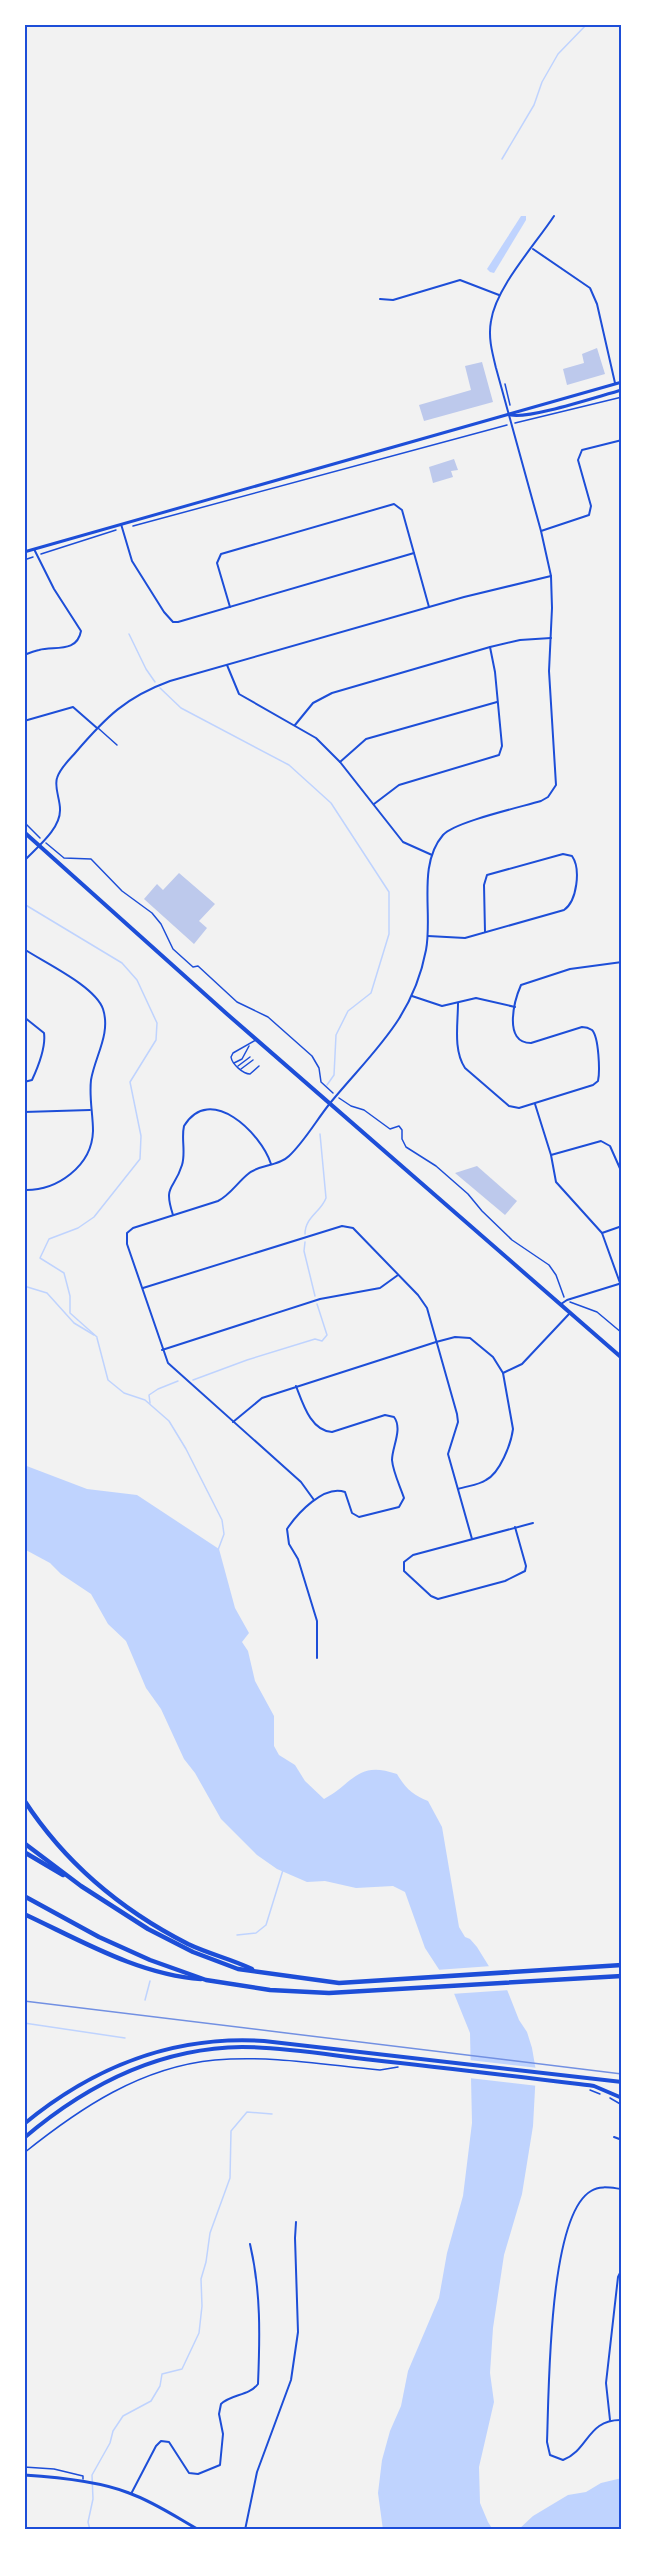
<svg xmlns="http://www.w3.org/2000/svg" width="646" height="2554" viewBox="0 0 646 2554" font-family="'Fira Sans',sans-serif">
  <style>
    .water { fill: #bfd3fe }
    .pier { fill: #f2f2f2 }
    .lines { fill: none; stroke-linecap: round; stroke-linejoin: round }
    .stream { stroke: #bfd3fe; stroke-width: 1.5 }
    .building { fill: #bdc9ec }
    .path { stroke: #1d4ed8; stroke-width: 1.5 }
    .service { stroke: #1d4ed8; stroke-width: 1.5 }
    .minor { stroke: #1d4ed8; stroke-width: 2 }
    .tertiary { stroke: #1d4ed8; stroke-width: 3 }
    .primary { stroke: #1d4ed8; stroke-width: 4 }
    .motorway { stroke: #1d4ed8; stroke-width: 4.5 }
    .rail { stroke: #7290e2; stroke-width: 1.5 }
    .neatline { fill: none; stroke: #1d4ed8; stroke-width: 2 }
  </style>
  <rect width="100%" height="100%" fill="#f2f2f2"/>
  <g class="water">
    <polygon points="521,216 526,216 526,220 494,273 490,272 487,269"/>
    <path d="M24 1465 87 1489 137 1495 219 1549 235 1608 249 1633 242 1642 248 1651 255 1681 274 1716V1746L279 1755 295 1765 305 1781 324 1799C354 1783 357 1760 397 1774 406 1789 413 1795 428 1801L442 1827 459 1927 465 1937 470 1939 477 1947 490 1968 506 1987 519 2020 527 2032 532 2048 536 2071 533 2126 522 2194 504 2255 493 2328 490 2373 494 2402 479 2467 480 2503 488 2522 493 2530H383L378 2493 382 2460 390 2431 401 2406 408 2371 439 2298 447 2253 463 2196 472 2123 470 2033 453 1991 425 1948 405 1892 393 1886 356 1888 325 1881 307 1882 277 1869 257 1855 221 1819 195 1773 184 1759 161 1709 146 1688 126 1641 108 1624 91 1594 61 1574 50 1563 24 1549Z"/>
    <polygon points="622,2478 622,2530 518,2530 533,2516 568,2495 586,2492 601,2483"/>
  </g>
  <g class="pier">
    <polygon points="492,1966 511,1990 451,1994 436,1970"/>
    <polygon points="469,2060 538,2068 538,2086 469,2078"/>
  </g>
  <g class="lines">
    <g class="stream">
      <polyline points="502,159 534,105 542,82 558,54 587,24"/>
      <polyline points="129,634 146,669 155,682"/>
      <polyline points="160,688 181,708 289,765 331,803 389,892 389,934 371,993 348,1011 336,1035 334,1075 327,1085"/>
      <polyline points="24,904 122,963 137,980 157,1023 156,1040 130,1082 141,1136 140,1159 94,1217 78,1228 49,1239 40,1258 64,1273 70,1296 70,1313 97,1337"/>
      <path d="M305 1234C305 1217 321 1212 326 1198L320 1134"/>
      <polyline points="305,1242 304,1251 315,1296"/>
      <polyline points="24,1286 47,1293 74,1323 94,1335"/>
      <polyline points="97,1338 108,1380 124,1393 145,1400 169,1421 186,1449 222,1520 224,1534 218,1550"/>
      <polyline points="193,1380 247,1360 315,1339 322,1341 327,1335 317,1304"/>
      <polyline points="150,1403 149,1395 158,1389 178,1381"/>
      <polyline points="237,1935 256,1933 266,1925 283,1870"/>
      <polyline points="145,2000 150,1981"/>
      <polyline points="24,2023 125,2038"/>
      <polyline points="90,2530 88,2522 93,2499 92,2475 110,2443 113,2431 123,2416 151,2401 160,2386 162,2374 182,2369 199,2333 202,2306 201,2279 206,2262 210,2233 230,2178 231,2131 247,2112 272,2114"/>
    </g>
  </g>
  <g class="building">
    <polygon points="597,348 605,374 567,385 563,369 584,363 582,354"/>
    <polygon points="482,362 493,402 424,421 419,405 471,390 465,366"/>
    <polygon points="454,459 458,470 451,471 453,477 433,483 429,467"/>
    <polygon points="179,873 215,904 199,921 207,928 194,944 144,899 157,884 163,890"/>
    <polygon points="477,1166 517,1201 505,1215 455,1173"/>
  </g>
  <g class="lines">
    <g class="path">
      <polyline points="505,384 510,405"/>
      <polyline points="515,423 622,397"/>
      <polyline points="133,526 507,425"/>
      <polyline points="41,554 116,530"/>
      <polyline points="24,560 33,557"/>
      <polyline points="24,822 40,838"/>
      <polyline points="46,843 64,858 91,859 122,891 152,913 161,924 173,949 193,967 198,966 237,1002 268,1017 312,1056 319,1068 321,1082 333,1093"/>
      <polyline points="339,1098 351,1106 364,1110 390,1129 399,1126 402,1130 402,1139 406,1147 436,1166 468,1194 482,1211 512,1240 549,1265 556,1275 564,1297"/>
      <polyline points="570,1302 597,1312 622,1333"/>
      <polyline points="590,2090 600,2094"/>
      <polyline points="610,2098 622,2105"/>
      <path d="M24 2153C80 2108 141 2067 215 2060 270 2055 326 2065 380 2070L398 2067"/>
      <polyline points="24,2467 54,2469 83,2476 83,2479"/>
    </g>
    <g class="service">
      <polyline points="98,728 117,745"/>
      <path d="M256 1040 233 1053 231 1057C232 1064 243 1074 250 1074L259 1066"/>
      <polyline points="234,1063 242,1059 249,1046"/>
      <polyline points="238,1066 250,1057"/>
      <polyline points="241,1069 253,1060"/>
    </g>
    <g class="minor">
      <polyline points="533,249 590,288 597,304 615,383"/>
      <polyline points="380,299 393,300 460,280 499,295"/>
      <polyline points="121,524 132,561 164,612 173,622 178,622 414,553"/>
      <polyline points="541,531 589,515 591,506 578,460 582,450 622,440"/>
      <polyline points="230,607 217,563 221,554 394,504 402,510 429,607"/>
      <path d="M24 655C29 653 34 651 39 650 55 646 77 653 81 631L54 589 34 549"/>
      <polyline points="227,665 239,694 316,738 340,762 403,842 432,855"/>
      <polyline points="24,721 73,707 97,728"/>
      <polyline points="295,725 313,703 332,693 490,647 520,640 551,638"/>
      <polyline points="340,762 366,739 497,702"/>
      <polyline points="374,804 399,785 499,755 502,746 495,672 490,647"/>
      <path d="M24 861C36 848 61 829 60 809 60 799 54 787 57 778 60 768 70 759 76 752 106 717 126 697 170 681L464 597 551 576"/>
      <path d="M428 936 465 938 564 910C577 901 581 869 572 856L563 854 487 875 484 885 485 932"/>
      <path d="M24 949C45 963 95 986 103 1009 111 1034 95 1056 91 1080 89 1098 93 1114 93 1131 92 1166 57 1191 24 1190"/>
      <polyline points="412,996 442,1006 476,998 515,1007"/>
      <path d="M458 1003C458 1024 453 1050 465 1068L509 1106 519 1108 593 1085 598 1081C600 1072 599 1037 592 1030 589 1028 586 1027 582 1027L531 1043C503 1043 514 1001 521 985L570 969 622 962"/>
      <path d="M24 1017 44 1033C46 1047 38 1067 32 1080L24 1082"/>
      <polyline points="535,1104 551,1155 556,1182 602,1233 620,1283"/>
      <polyline points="24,1112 90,1110"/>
      <polyline points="551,1155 601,1141 610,1146 622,1173"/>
      <path d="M173 1215C163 1184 174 1191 182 1165 186 1152 181 1139 184 1126 210 1083 261 1133 271 1164"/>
      <polyline points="602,1233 622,1226"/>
      <polyline points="143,1288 342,1226 353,1228 418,1295 427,1308 457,1414 458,1422 448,1454 472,1539"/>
      <polyline points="561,1304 567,1300 622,1283"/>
      <polyline points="162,1350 320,1299 380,1288 398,1275"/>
      <polyline points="503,1373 522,1364 569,1314"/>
      <path d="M296 1386C303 1404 311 1431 332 1432L385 1415 394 1417C403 1429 392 1447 392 1460 393 1472 400 1486 404 1498L399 1507 359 1517 352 1513 345 1492C324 1484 297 1514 287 1529L289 1544 298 1559 317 1621V1658"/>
      <path d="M233 1422 262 1398 436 1342 455 1337 470 1338 493 1357 503 1373 513 1429C511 1444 500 1473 486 1480 479 1485 467 1486 458 1489"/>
      <path d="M314 1500 301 1482 168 1363 127 1244V1233L133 1228 218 1201C230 1195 237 1183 248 1174 259 1164 278 1167 289 1156 305 1141 317 1119 331 1102 373 1051 413 1019 426 950 433 914 417 865 443 835 454 822 521 807 541 801L548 797 556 785 549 671 552 608 551 576 541 531 496 368C492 352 488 337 491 321 496 287 535 245 554 216"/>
      <polyline points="515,1527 526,1566 525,1571 505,1581 438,1599 431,1596 404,1571 404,1562 413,1555 533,1523"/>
      <polyline points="614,2137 622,2140"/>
      <path d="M622 2189C612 2188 600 2185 591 2191 548 2216 549 2393 547 2442L550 2455 563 2460C589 2450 587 2419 622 2420"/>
      <polyline points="610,2420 606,2383 618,2277 622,2269"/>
      <path d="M131 2494 156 2446 161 2441 169 2442 189 2473 198 2474 220 2465 223 2434 219 2414 221 2404C231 2394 249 2396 258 2384 260 2336 261 2291 250 2244"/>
      <polyline points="245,2530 257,2472 291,2380 298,2332 295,2238 296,2222"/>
    </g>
    <g class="tertiary">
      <path d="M511 415C530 419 599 396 622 390"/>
      <polyline points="24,552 622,382"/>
      <path d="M24 2475C56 2477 99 2481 129 2493 154 2502 176 2517 199 2530"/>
    </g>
    <g class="primary">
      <polyline points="24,832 227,1014 622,1358"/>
      <path d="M24 2124C93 2067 174 2035 264 2041L622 2082"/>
      <path d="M24 2138C85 2086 159 2048 242 2047 285 2047 329 2055 373 2060 447 2068 520 2077 594 2086L622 2098"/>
    </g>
    <g class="motorway">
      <path d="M24 1800C65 1863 121 1910 188 1944 209 1954 231 1959 252 1969"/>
      <polyline points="24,1843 81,1886 148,1929 193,1952 238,1969 339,1983 622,1965"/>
      <polyline points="24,1852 63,1875"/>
      <polyline points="24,1896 99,1937 150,1960 206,1980 270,1990 329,1993 622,1976"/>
      <path d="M24 1914C80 1940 139 1975 201 1979"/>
    </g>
    <polyline class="rail" points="24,2001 622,2074"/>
  </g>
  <rect width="646" height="2554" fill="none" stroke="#ffffff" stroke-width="51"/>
  <rect x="26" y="26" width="594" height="2502" class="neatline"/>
</svg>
